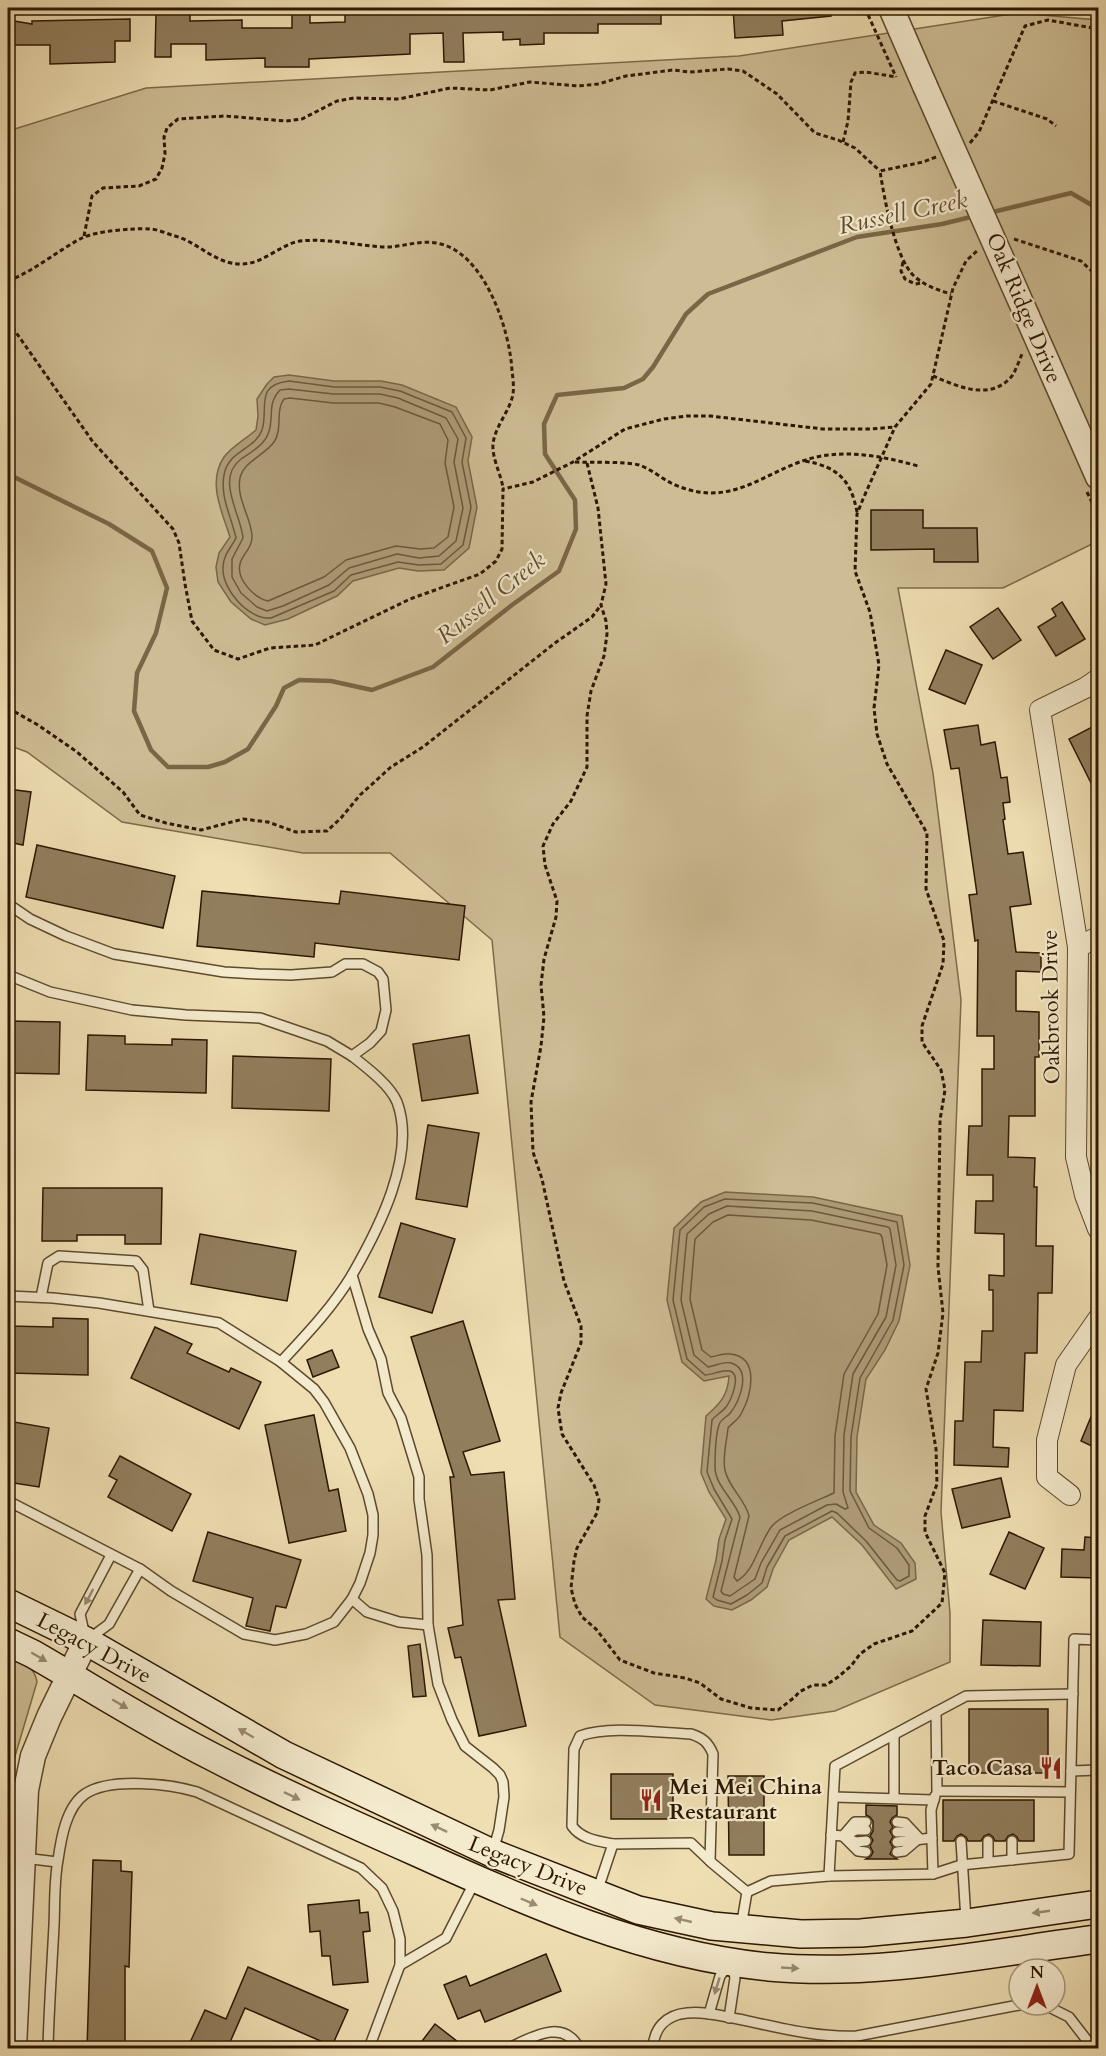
<svg xmlns="http://www.w3.org/2000/svg" width="1106" height="2056" viewBox="0 0 1106 2056" font-family="Cardo,serif">
  <style>
    .green { fill: #cdbc94; stroke: #7d6a4a; stroke-width: 1.5 }
    .water { fill: #ac9a75; stroke: #796646; stroke-width: 1.5 }
    .lines { fill: none; stroke-linecap: round; stroke-linejoin: round }
    .shore { stroke: #6c583a; stroke-width: 1.5 }
    .stream { stroke: #796646; stroke-width: 4.5 }
    .building { fill: #917e5d; stroke: #2d1700; stroke-width: 1.5 }
    .service-casing { stroke: #5d492c; stroke-width: 12 }
    .minor-casing { stroke: #5d492c; stroke-width: 22 }
    .tertiary-casing { stroke: #5d492c; stroke-width: 27 }
    .secondary-casing { stroke: #2d1700; stroke-width: 30 }
    .path { stroke: #2d1700; stroke-width: 3; stroke-dasharray: 4.5 3; stroke-linecap: butt }
    .service { stroke: #f4eacd; stroke-width: 9 }
    .minor { stroke: #f4eacd; stroke-width: 20 }
    .tertiary { stroke: #f4eacd; stroke-width: 24 }
    .secondary { stroke: #f4eacd; stroke-width: 27 }
    .tertiary-bridge-casing { stroke: #5d492c; stroke-width: 27; stroke-linecap: butt }
    .tertiary-bridge { stroke: #f4eacd; stroke-width: 24 }
    .oneway { fill: #9a8b71 }
    .labels { text-anchor: middle; dominant-baseline: central; stroke-width: 4.5; stroke-linejoin: round; paint-order: stroke }
    .street-label { font-size: 22px; fill: #2d1700; stroke: #f4eacd }
    .poi-label { font-size: 22px; font-weight: bold; fill: #2d1700; stroke: #f4eacd; text-anchor: end }
    .water-label { font-size: 24px; font-style: italic; fill: #604b2f; stroke: #f4eacd }
  </style>
  <rect width="100%" height="100%" fill="#eedeb2"/>
  <filter id="stains"><feTurbulence type="fractalNoise" baseFrequency=".00333" numOctaves="4"/><feColorMatrix values="0 0 0 0 .2 0 0 0 0 .09 0 0 0 0 .02 0 0 0 .5 -.17"/></filter>
  <radialGradient id="worn" r=".72"><stop offset=".6" stop-color="#630" stop-opacity="0"/><stop offset="1" stop-color="#630" stop-opacity=".3"/></radialGradient>
  <g class="green">
    <polygon points="1018,13 1098,20 1098,541 1003,588 898,588 933,773 961,1000 941,1512 950,1613 950,1662 835,1711 771,1720 655,1705 560,1637 492,940 390,853 303,853 122,822 27,752 8,745 8,131 146,88 739,56"/>
    <path d="M8 1655C21 1662 35 1666 37 1682L8 1780Z"/>
  </g>
  <g class="water">
    <path d="M289 375 334 381H381L402 385 456 407 472 437 468 461 477 507 469 548 444 570 418 571 399 568 353 581 337 596 288 619 265 625 251 619 231 602 218 582 216 567 219 553 230 537C222 512 207 482 224 457 230 448 247 438 256 430L258 416 257 399 267 384 274 377Z"/>
    <path d="M725 1192 813 1197 902 1216 910 1265 899 1321 885 1350 866 1379 857 1437 856 1492 874 1525 901 1543 915 1563 916 1579 896 1589 862 1545 832 1517 789 1540 773 1569 767 1587 751 1600 732 1610 714 1606 706 1599 716 1560 719 1539 726 1519 709 1492 701 1473 706 1416C720 1404 728 1395 729 1376L704 1381 682 1362 667 1300 674 1228 701 1202Z"/>
  </g>
  <g class="lines">
    <g class="shore">
      <path d="M289 381 334 387H380L400 391 452 412 466 438 462 462 471 507 463 545 441 564 419 565 398 562 351 575 334 591 271 618C249 620 222 590 223 568 223 555 231 548 236 538 231 515 220 498 224 475 228 450 255 450 262 430 269 408 254 385 289 381Z"/>
      <path d="M289 389 333 394H380L398 398 446 418 458 439 454 462 463 508 456 541 439 556 419 558 397 554 349 568 329 585 283 606 267 611 257 607 241 593 232 577V559L243 538C241 514 215 479 241 459 250 453 264 445 268 434 275 417 266 405 280 390Z"/>
      <path d="M290 398 333 403H379L395 407 440 424 448 440 445 463 454 507 448 537 434 548 420 549 396 546 346 560 324 577 268 601C255 598 236 580 240 564 242 554 253 548 252 535 250 515 236 498 240 478 243 462 265 455 274 442 283 429 275 411 284 399Z"/>
      <path d="M725 1199 813 1203 897 1222 904 1265 893 1320 860 1378 851 1437 850 1491 869 1528 897 1548 909 1565V1576L900 1581 897 1580 866 1541 837 1513 832 1511 785 1536 767 1567 762 1583 747 1595 731 1604 717 1600 713 1597 722 1561 725 1540 732 1519 714 1489 707 1472 712 1420C716 1415 722 1412 726 1407 731 1400 742 1375 730 1371 723 1369 712 1375 705 1375L687 1359 673 1300 680 1230 704 1207Z"/>
      <path d="M727 1206 812 1211 888 1227 890 1229 896 1265 886 1317 853 1374 844 1435 843 1492 848 1508 845 1509 836 1504 827 1505 780 1530 761 1563 755 1579 730 1596 723 1594 721 1591 740 1517C735 1500 715 1486 715 1467 715 1455 715 1437 719 1425 720 1419 728 1417 731 1412 740 1401 752 1369 731 1363 724 1361 715 1366 708 1367L694 1355 681 1300 687 1234 709 1214Z"/>
      <path d="M728 1215 811 1220 880 1234 882 1237 887 1265 878 1314 844 1374 835 1436 834 1493C819 1500 782 1514 772 1526 759 1542 755 1571 737 1581L734 1577 749 1516C745 1499 728 1487 725 1470 722 1458 727 1440 728 1428 732 1423 738 1420 741 1414 751 1396 761 1357 730 1354 724 1353 717 1356 711 1357L702 1350 690 1299 695 1239 713 1222Z"/>
    </g>
    <g class="stream">
      <polyline points="989,213 1071,193 1095,207 1098,214"/>
      <polyline points="8,474 109,524 152,551 167,588 156,633 137,673 134,711 151,750 168,767 208,767 225,762 248,749 276,706 284,688 299,680 331,681 372,690 433,667 512,605 559,571 576,529 575,500 545,454 544,424 557,395 624,388 643,379 653,367 686,314 708,294 857,237 942,224 975,216"/>
    </g>
  </g>
  <g class="building">
    <polygon points="292,8 310,8 310,23 345,22 345,8 661,8 661,24 598,24 598,33 544,33 544,44 520,45 520,39 503,40 503,32 463,33 464,62 444,62 443,33 410,34 410,54 309,59 309,67 265,67 265,58 206,60 206,44 171,44 171,57 155,57 156,14 190,14 190,21 242,20 242,28 292,28"/>
    <polygon points="733,8 831,8 831,16 782,21 783,35 735,38"/>
    <polygon points="130,19 130,41 115,41 115,62 50,64 50,45 8,45 8,20 32,24 32,21"/>
    <polygon points="871,510 923,510 923,528 977,528 978,562 934,562 934,549 871,550"/>
    <polygon points="1062,602 1085,639 1056,656 1038,627 1056,616 1052,609"/>
    <polygon points="998,608 1021,640 993,659 970,627"/>
    <polygon points="946,650 982,665 965,704 929,689"/>
    <polygon points="1098,724 1098,797 1069,739"/>
    <polygon points="978,725 981,745 995,742 1001,778 1007,777 1010,802 1003,803 1005,819 1003,820 1008,854 1023,852 1031,904 1010,907 1016,952 1041,953 1041,972 1016,971 1016,1011 1039,1012 1039,1057 1035,1057 1035,1116 1009,1116 1008,1157 1035,1158 1034,1187 1037,1187 1036,1246 1053,1246 1052,1293 1038,1293 1037,1353 1025,1353 1023,1411 994,1410 993,1447 1009,1448 1008,1467 954,1465 955,1421 963,1421 965,1362 981,1362 982,1331 993,1331 993,1290 989,1290 989,1275 1004,1276 1004,1234 975,1233 976,1201 993,1201 993,1175 967,1175 969,1126 982,1126 982,1069 994,1069 994,1036 977,1036 978,940 975,941 969,895 977,894 959,768 951,769 944,730"/>
    <polygon points="8,789 31,792 23,845 8,842"/>
    <polygon points="37,845 175,876 163,928 26,897"/>
    <polygon points="202,891 339,904 341,891 465,906 459,960 315,943 314,957 197,946"/>
    <polygon points="8,1021 60,1022 59,1074 8,1073"/>
    <polygon points="88,1035 125,1036 125,1044 172,1045 172,1039 207,1040 206,1093 86,1090"/>
    <polygon points="469,1035 478,1093 422,1101 413,1044"/>
    <polygon points="233,1056 331,1059 329,1111 232,1108"/>
    <polygon points="428,1125 479,1133 467,1207 416,1199"/>
    <polygon points="43,1188 162,1188 161,1244 125,1244 125,1235 77,1235 77,1241 42,1241"/>
    <polygon points="401,1223 455,1239 432,1313 379,1297"/>
    <polygon points="200,1234 296,1251 287,1301 191,1284"/>
    <polygon points="53,1318 88,1319 88,1375 8,1373 8,1326 53,1327"/>
    <polygon points="463,1321 500,1441 463,1452 471,1475 504,1472 515,1599 498,1600 526,1726 479,1736 461,1657 455,1658 448,1628 463,1625 450,1477 454,1477 411,1337"/>
    <polygon points="155,1327 192,1344 187,1353 229,1372 231,1368 261,1382 239,1429 131,1378"/>
    <polygon points="332,1350 339,1367 313,1377 307,1360"/>
    <polygon points="1098,1400 1098,1449 1081,1441"/>
    <polygon points="314,1415 329,1491 338,1489 346,1531 289,1543 265,1425"/>
    <polygon points="8,1421 49,1428 39,1487 8,1482"/>
    <polygon points="120,1456 191,1494 172,1531 108,1497 117,1480 109,1476"/>
    <polygon points="1001,1478 1010,1517 962,1528 952,1489"/>
    <polygon points="208,1532 301,1560 286,1608 276,1606 270,1631 246,1626 253,1598 193,1581"/>
    <polygon points="1009,1532 1044,1548 1025,1589 990,1574"/>
    <polygon points="1085,1537 1098,1538 1098,1578 1061,1577 1062,1549 1084,1550"/>
    <polygon points="983,1620 1041,1622 1040,1666 981,1665"/>
    <polygon points="420,1644 426,1696 413,1697 408,1646"/>
    <rect x="969" y="1709" width="79" height="64"/>
    <rect x="611" y="1774" width="62" height="45"/>
    <polygon points="728,1776 764,1776 764,1855 729,1855"/>
    <polygon points="943,1800 1034,1800 1034,1841 1019,1841 1017,1837 1013,1834 1008,1836 1005,1841 995,1841 993,1837 989,1834 984,1836 981,1841 968,1841 966,1837 961,1834 957,1836 954,1841 943,1841"/>
    <polygon points="866,1805 897,1806 897,1815 892,1818 890,1822 893,1827 890,1831 893,1837 890,1842 893,1847 890,1854 897,1859 866,1859 871,1856 873,1852 870,1846 873,1840 870,1836 873,1831 873,1821 870,1817 866,1815"/>
    <polygon points="93,1860 121,1861 121,1871 132,1872 129,1967 125,1966 125,2049 87,2049"/>
    <polygon points="359,1900 360,1913 368,1912 370,1931 363,1932 368,1982 333,1985 330,1956 322,1956 320,1931 310,1932 308,1905"/>
    <polygon points="546,1954 561,1991 485,2022 480,2010 458,2019 444,1985 466,1976 470,1986"/>
    <polygon points="248,1967 348,2010 332,2046 245,2008 227,2049 187,2049 205,2010 226,2019"/>
    <polygon points="435,2024 467,2049 416,2049"/>
  </g>
  <g class="lines">
    <g class="service-casing">
      <g id="service">
        <polyline points="8,904 30,919 66,936 114,954 224,972 258,974 291,975 332,972 345,964 363,964 378,972 383,979 386,1010 381,1031 370,1043 352,1056 327,1041 260,1018 186,1015 132,1010 50,992 8,975"/>
        <path d="M352 1056C366 1067 390 1085 397 1102 417 1155 378 1230 352 1275L368 1329 381 1359 388 1393 401 1418 419 1477V1499L427 1555 428 1625 438 1684 452 1720 465 1746 493 1768 500 1775 503 1782 504 1797 499 1830 493 1851"/>
        <polyline points="8,1296 53,1298 99,1303 219,1323 281,1362 314,1389 324,1402 350,1448 368,1494 373,1515 373,1535 370,1553 360,1583 352,1599 334,1622 306,1634 275,1640 244,1634 171,1591 140,1569 8,1501"/>
        <polyline points="41,1297 48,1263 59,1256 136,1261 143,1270 149,1311"/>
        <path d="M281 1362C307 1334 332 1308 352 1275"/>
        <polyline points="111,1555 80,1614 86,1641 109,1624 140,1569"/>
        <polyline points="352,1599 367,1612 399,1622 428,1625"/>
        <polyline points="936,1712 937,1791 1070,1792"/>
        <polyline points="1071,1771 1098,1770"/>
        <polyline points="834,1797 934,1800"/>
        <polyline points="894,1798 894,1735"/>
        <polyline points="897,1822 905,1823 919,1838"/>
        <polyline points="897,1832 906,1832 914,1836"/>
        <polyline points="848,1834 856,1830 866,1830"/>
        <polyline points="831,1835 843,1836 855,1822 866,1822"/>
        <polyline points="843,1836 858,1851 866,1852"/>
        <polyline points="847,1838 856,1842 866,1841"/>
        <polyline points="961,1841 966,1920"/>
        <polyline points="988,1841 988,1862"/>
        <polyline points="1012,1841 1012,1860"/>
        <polyline points="897,1842 932,1838"/>
        <path d="M613 1844C598 1841 581 1839 572 1826L574 1749 580 1736C609 1725 659 1733 691 1734 703 1738 708 1742 713 1754L710 1861"/>
        <polyline points="897,1852 904,1851 917,1840"/>
        <polyline points="24,1858 57,1862"/>
        <polyline points="933,1874 931,1810 935,1796"/>
        <polyline points="829,1876 835,1766 966,1696 1073,1694"/>
        <polyline points="597,1892 613,1844 691,1843 712,1863 747,1892 771,1881 829,1876 933,1874 961,1865 1069,1854 1074,1639 1098,1640"/>
        <polyline points="741,1927 747,1892"/>
        <polyline points="1030,1951 1034,1969"/>
        <polyline points="400,1965 446,1938 475,1881"/>
        <polyline points="1045,2005 1069,2017 1093,2048"/>
        <polyline points="709,2014 720,1976 728,1966"/>
        <polyline points="729,2018 735,1978 732,1964"/>
        <path d="M48 2048C49 2007 52 1966 54 1925 55 1904 54 1881 58 1860 61 1839 66 1807 85 1794 110 1777 170 1784 197 1792L361 1868 382 1888 393 1911 400 1939V1965L369 2048"/>
        <path d="M509 2048C532 2037 563 2018 579 2048"/>
        <path d="M653 2048C654 2028 666 2015 687 2013 704 2011 721 2016 738 2019 777 2027 816 2038 857 2036L1019 2005"/>
      </g>
    </g>
    <g class="minor-casing">
      <g id="minor">
        <polyline points="1098,679 1085,688 1040,710 1078,947 1076,1157 1085,1195 1098,1229"/>
        <polyline points="1078,947 1098,937"/>
        <polyline points="1070,1495 1047,1477 1047,1440 1066,1365 1098,1319"/>
      </g>
    </g>
    <g class="tertiary-casing">
      <g id="tertiary">
        <polyline points="891,8 925,86"/>
        <polyline points="1027,316 1098,477"/>
        <polyline points="14,2048 26,1790 33,1756 49,1717 86,1641"/>
      </g>
    </g>
    <g class="secondary-casing">
      <g id="secondary">
        <polyline points="8,1603 86,1641 284,1755 492,1853 638,1910 712,1926 801,1934 861,1933 967,1923 1098,1904"/>
        <path d="M8 1642 33 1654C92 1688 150 1725 211 1756 278 1791 348 1822 418 1853 530 1904 645 1955 769 1967 880 1977 989 1953 1098 1939"/>
      </g>
    </g>
    <g class="path">
      <polyline points="865,8 896,77"/>
      <polyline points="993,101 1047,119 1056,126"/>
      <polyline points="843,142 848,121 851,82 855,73 866,72 896,77"/>
      <polyline points="970,143 979,132 1025,26 1048,20 1098,29"/>
      <path d="M936 157 923 162 880 171C884 197 895 258 914 276 925 286 938 290 951 294"/>
      <polyline points="84,236 92,196 103,188 139,186 156,179 162,168 165,154 164,137 167,128 178,119 225,116 286,121 302,119 337,101 354,98 399,99 450,88 490,90 530,82 578,86 598,84 626,76 673,70 690,72 728,69 743,71 777,94 815,133 838,140 855,148 880,171"/>
      <polyline points="1014,239 1081,261 1098,277"/>
      <polyline points="903,262 901,271 905,279 915,284 923,283"/>
      <path d="M8 281C34 271 57 251 82 238 95 231 134 228 149 229 158 229 167 234 175 236 198 242 216 265 242 264 263 264 281 244 300 241 330 238 357 246 386 247 403 247 419 240 436 243 484 250 510 330 512 371 513 378 514 387 513 394 510 411 495 426 493 444 492 459 501 474 503 488"/>
      <polyline points="8,321 93,442 173,529 179,543 185,584 192,621 214,650 238,659 270,648 315,645 410,599 480,574 496,561 502,549 503,489 533,482 573,462 625,429 664,419 687,416 710,416 823,429 870,429 895,427"/>
      <path d="M933 376C957 386 990 402 1012 376 1016 370 1019 361 1022 354"/>
      <path d="M805 461C838 467 851 480 857 512"/>
      <path d="M575 462C592 463 624 461 639 465 651 469 661 478 671 483 683 489 698 493 711 493 743 493 768 474 797 463 837 447 878 455 918 466"/>
      <polyline points="587,463 598,508 606,584 601,605 606,621 607,634 604,656 591,691 587,716 587,767 571,801 553,824 543,846 545,865 557,901 556,917 544,959 541,985 544,1017 541,1046 531,1102 533,1152 542,1179 564,1281 581,1326 581,1343 561,1393 558,1408 562,1434 594,1485 599,1500 597,1513 577,1548 574,1561 571,1588 575,1604 582,1617 596,1629 620,1660 654,1673 685,1678 700,1683 721,1699 751,1708 778,1710 795,1697 799,1692 813,1685 826,1685 838,1677 851,1666 860,1654 874,1644 912,1631 942,1603 945,1573 925,1532 925,1516 937,1484 936,1449 926,1389 938,1353 943,1313 938,1267 940,1120 945,1090 941,1070 922,1042 922,1026 943,964 944,941 926,889 927,833 887,764 877,734 874,708 879,665 870,612 855,571 857,514 863,499 895,427 931,384 953,288 966,261 978,250"/>
      <polyline points="1087,492 1098,515"/>
      <polyline points="8,708 38,725 77,752 123,792 140,815 166,823 201,830 243,819 268,822 296,832 327,831 341,818 360,795 391,767 423,747 555,643 592,617 601,605"/>
    </g>
    <use href="#service" class="service"/>
    <use href="#minor" class="minor"/>
    <use href="#tertiary" class="tertiary"/>
    <use href="#secondary" class="secondary"/>
    <g class="tertiary-bridge-casing">
      <polyline id="tertiary-bridge" points="925,86 1027,316"/>
    </g>
    <use href="#tertiary-bridge" class="tertiary-bridge"/>
  </g>
  <defs><path id="oneway-solid" d="M-6-.8H1V-3.2L6.5 0L1 3.2V.8H-6Z" transform="scale(1.5)"/></defs>
  <g class="oneway">
    <use href="#oneway-solid" transform="translate(89 1597) rotate(118)"/>
    <use href="#oneway-solid" transform="translate(39 1657) rotate(30)"/>
    <use href="#oneway-solid" transform="translate(120 1704) rotate(30)"/>
    <use href="#oneway-solid" transform="translate(246 1733) rotate(-150)"/>
    <use href="#oneway-solid" transform="translate(292 1796) rotate(26)"/>
    <use href="#oneway-solid" transform="translate(439 1828) rotate(-155)"/>
    <use href="#oneway-solid" transform="translate(529 1902) rotate(23)"/>
    <use href="#oneway-solid" transform="translate(1041 1912) rotate(172)"/>
    <use href="#oneway-solid" transform="translate(683 1920) rotate(-167)"/>
    <use href="#oneway-solid" transform="translate(790 1968) rotate(3)"/>
    <use href="#oneway-solid" transform="translate(717 1986) rotate(107)"/>
  </g>
  <defs>
    <g id="restaurant-bare" transform="scale(1.8)"><path d="M-5-6h1v4h1v-4h1v4h1v-4h1v5L-1.5 .5V6h-2V.5L-5-1ZM5-6V6H3V1.5H1.5Q1.5-4 5-6Z" fill="#8f2418" stroke="#f4eacd" stroke-width="2.5" paint-order="stroke"/></g>
  </defs>
  <g fill-rule="evenodd">
    <use href="#restaurant-bare" x="1051" y="1768"/>
    <use href="#restaurant-bare" x="651" y="1800"/>
  </g>
  <g class="labels">
    <g class="street-label">
      <text transform="translate(1024 308) rotate(67)">Oak Ridge Drive</text>
      <text transform="translate(1051 1007) rotate(-91)">Oakbrook Drive</text>
      <text transform="translate(94 1648) rotate(28)">Legacy Drive</text>
      <text transform="translate(528 1866) rotate(22)">Legacy Drive</text>
    </g>
    <g class="poi-label">
      <text x="1033" y="1768">Taco Casa</text>
      <text x="669" y="1787" text-anchor="start">Mei Mei China<tspan x="669" dy="25">Restaurant</tspan></text>
    </g>
    <g class="water-label">
      <text transform="translate(903 213) rotate(-12)">Russell Creek</text>
      <text transform="translate(491 598) rotate(-39)">Russell Creek</text>
    </g>
  </g>
  <rect width="1106" height="2056" fill="none" stroke="#eedeb2" stroke-width="30"/>
  <rect x="9" y="9" width="1088" height="2038" fill="none" stroke="#2d1700" stroke-width="3"/>
  <rect x="15" y="15" width="1076" height="2026" fill="none" stroke="#2d1700" stroke-width="1.5"/>
  <g transform="translate(1037 1987)"><circle r="28" fill="#f4eacd" stroke="#a4967b" stroke-width="1.5"/>
  <path d="M0-4.5L10 22L0 15L-10 22Z" fill="#8f2418"/>
  <text y="-9" font-size="16" font-weight="bold" text-anchor="middle" fill="#2d1700">N</text>
  </g>
  <rect width="100%" height="100%" filter="url(#stains)"/>
  <rect width="100%" height="100%" fill="url(#worn)"/>
</svg>
